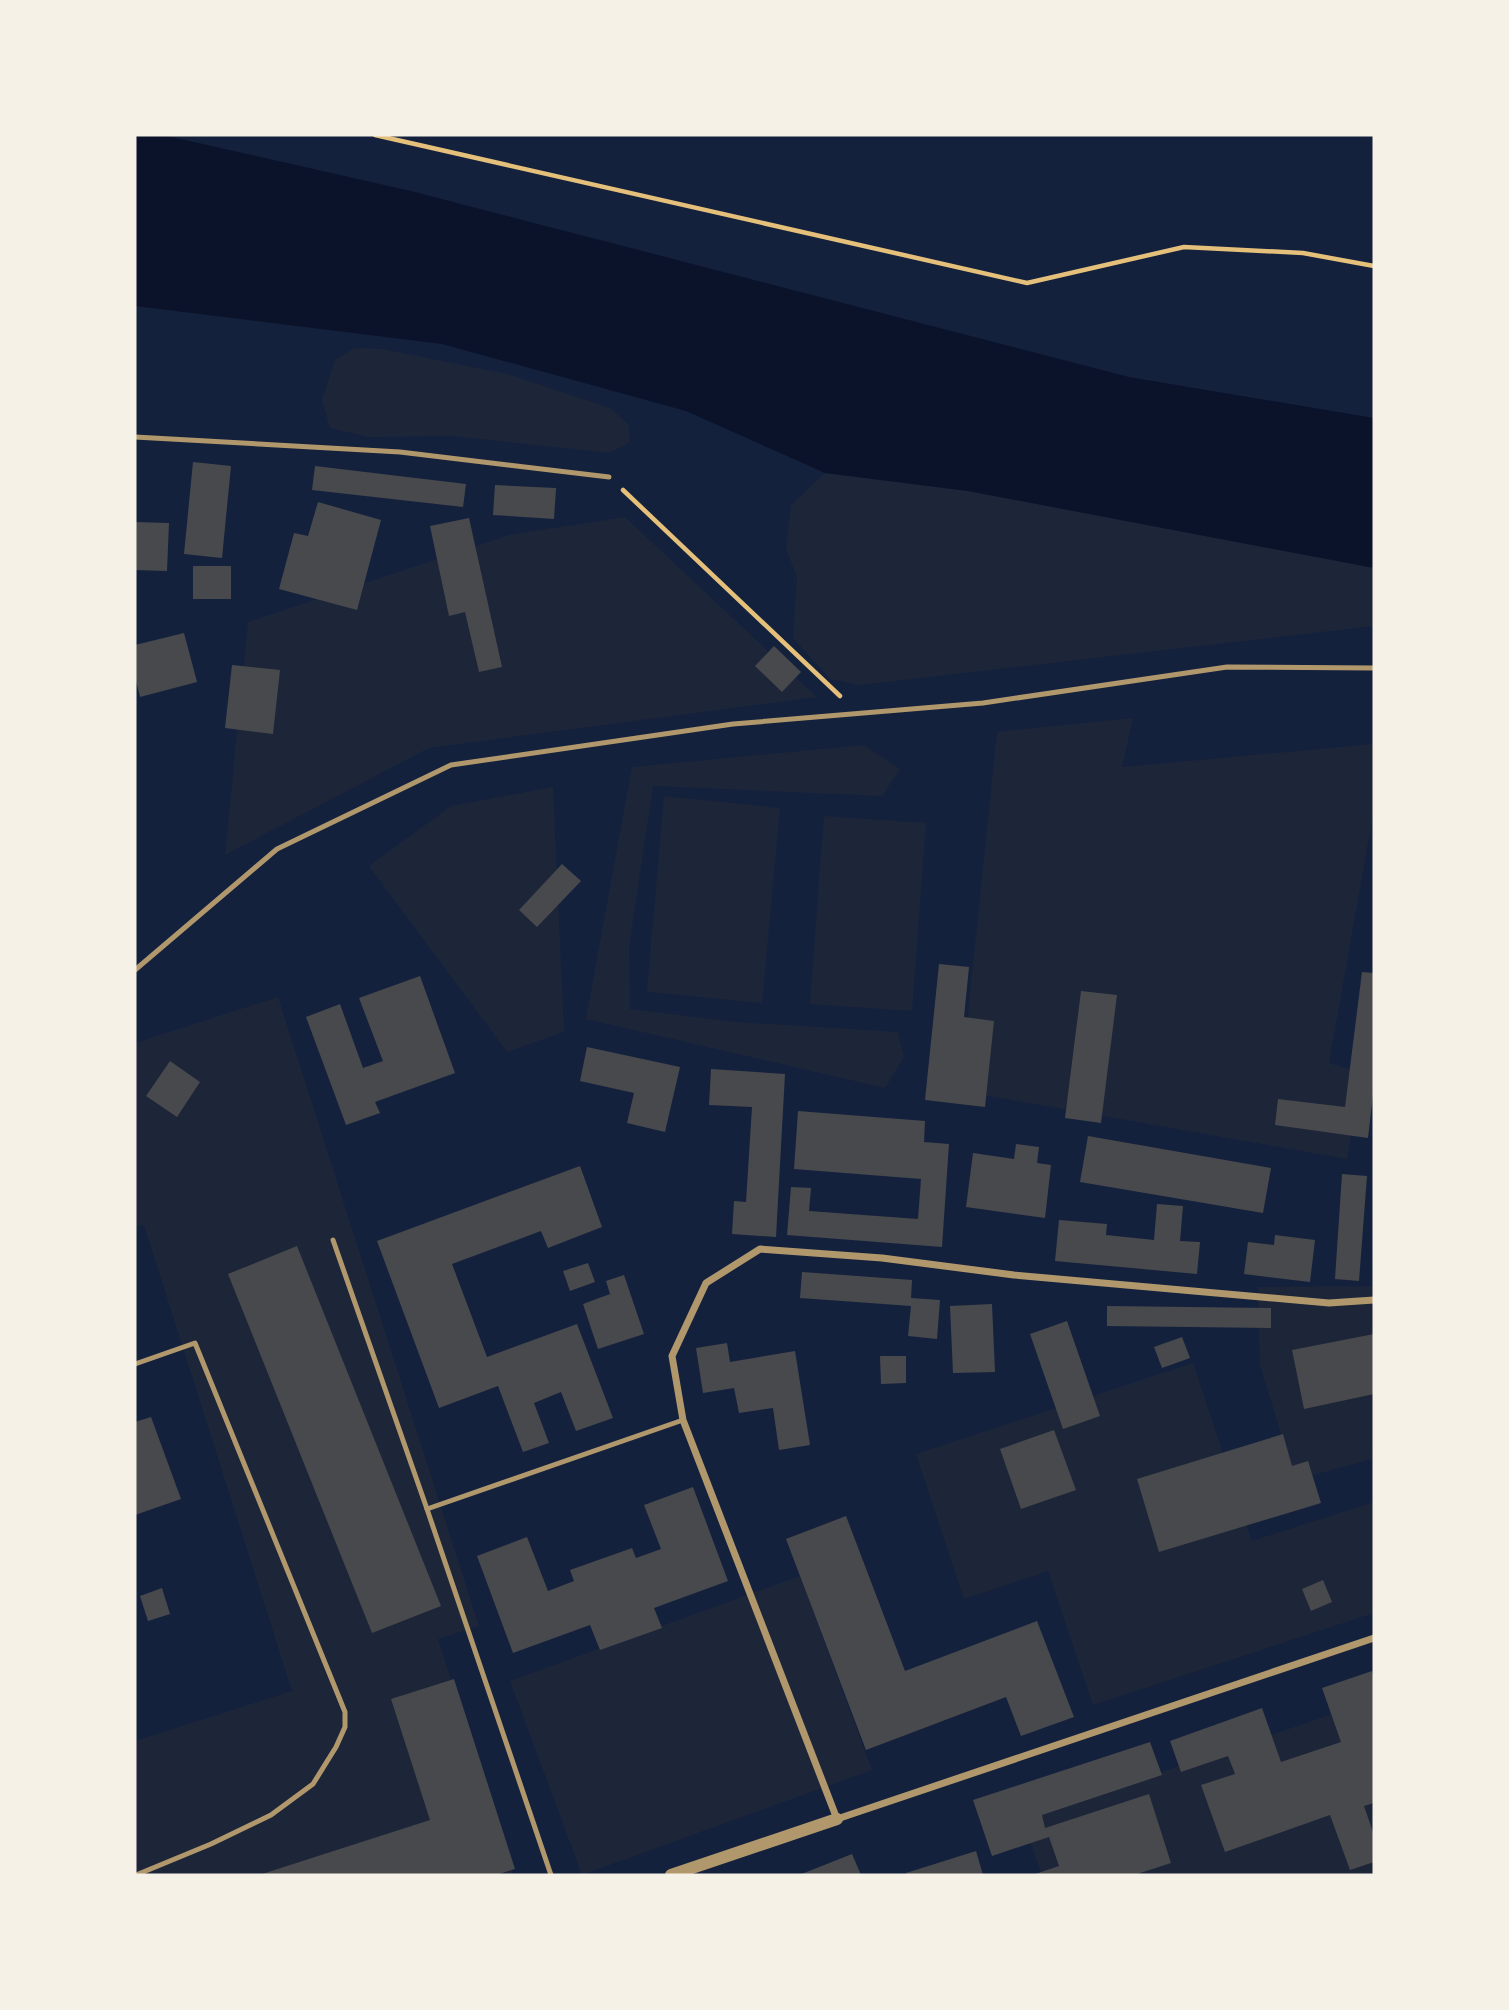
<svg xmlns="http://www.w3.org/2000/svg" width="1509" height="2010" viewBox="0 0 1509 2010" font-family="'DM Sans',sans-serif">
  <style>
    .green { fill: #1d2539 }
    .water { fill: #0b132b }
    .building { fill: #48494c }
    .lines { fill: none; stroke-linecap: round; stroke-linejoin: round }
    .path { stroke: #e5c07b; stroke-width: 4.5 }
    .service { stroke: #b1986c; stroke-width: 5 }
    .minor { stroke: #b1986c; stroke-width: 7 }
    .tertiary { stroke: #b1986c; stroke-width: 12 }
  </style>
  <rect width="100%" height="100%" fill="#14213d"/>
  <g class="green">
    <polygon points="354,348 382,349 507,374 610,408 628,424 630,442 609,453 452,436 368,437 330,428 322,400 335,360"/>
    <polygon points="825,473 968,491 1374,568 1374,626 860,685 830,679 793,638 797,578 786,548 791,505"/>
    <polygon points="625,517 817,697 429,748 225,855 248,622 509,535"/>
    <polygon points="1133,718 1122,767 1374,744 1374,809 1329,1063 1362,1073 1347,1159 960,1091 997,732"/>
    <polygon points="864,745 900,769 882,796 653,786 629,947 630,1009 736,1022 898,1032 904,1057 885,1088 586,1019 632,767"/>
    <polygon points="553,787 564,1032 507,1052 369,866 451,806"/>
    <polygon points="664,796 780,808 762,1003 647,992"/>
    <polygon points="824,816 926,823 912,1011 810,1004"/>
    <polygon points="278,997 479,1626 438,1639 513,1875 135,1875 135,1741 292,1691 144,1225 135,1227 135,1043"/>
    <polygon points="1374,1286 1374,1440 1372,1459 1295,1480 1260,1365 1258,1287"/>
    <polygon points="1193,1363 1252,1541 1374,1502 1374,1613 1093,1705 1048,1571 964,1599 916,1454"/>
    <polygon points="800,1576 872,1770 582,1875 510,1681"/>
    <polygon points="1374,1700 1374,1875 1042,1875 1022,1819"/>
  </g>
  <polygon class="water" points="135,135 163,135 411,191 1129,377 1374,418 1374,568 968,491 825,473 686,411 442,344 135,306"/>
  <g class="building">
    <polygon points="193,462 231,466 222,558 184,554"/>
    <polygon points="315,466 466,484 463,507 312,490"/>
    <polygon points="495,485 556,488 554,519 493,515"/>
    <polygon points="318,502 381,520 357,610 279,589 294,533 308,536"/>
    <polygon points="469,518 502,667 479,672 465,612 449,616 430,526"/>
    <polygon points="135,522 169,523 167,571 135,570"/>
    <rect x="193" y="566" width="38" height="33"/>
    <polygon points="184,633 197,682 140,697 135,676 135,645"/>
    <polygon points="774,646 801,672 782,692 755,666"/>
    <polygon points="232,665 280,670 273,734 225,728"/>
    <polygon points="562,864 581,881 537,927 519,910"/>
    <polygon points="939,964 969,967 964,1017 994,1021 985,1107 925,1100"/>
    <polygon points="1362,972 1374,973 1374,1086 1368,1138 1275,1125 1278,1099 1345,1107"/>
    <polygon points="420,976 455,1073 375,1102 380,1113 346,1125 306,1017 340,1004 363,1068 383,1061 359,998"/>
    <polygon points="1081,991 1117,995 1101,1123 1065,1118"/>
    <polygon points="587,1047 680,1067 665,1132 627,1123 634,1093 580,1081"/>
    <polygon points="170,1061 200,1082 177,1117 146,1096"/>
    <polygon points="711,1069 785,1074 776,1237 732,1234 734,1201 746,1202 752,1107 709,1105"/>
    <polygon points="798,1111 925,1121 924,1142 949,1144 942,1247 787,1235 791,1187 811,1188 809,1211 918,1219 921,1179 794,1169"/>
    <polygon points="1088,1136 1271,1168 1263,1213 1080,1182"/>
    <polygon points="1016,1144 1039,1147 1037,1163 1051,1165 1045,1218 966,1207 973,1153 1014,1159"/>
    <polygon points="580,1166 602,1227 548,1248 541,1231 452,1264 487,1357 577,1324 613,1418 576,1431 561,1392 534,1403 549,1443 523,1452 498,1386 439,1408 377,1241"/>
    <polygon points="1342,1174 1367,1176 1359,1281 1335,1279"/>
    <polygon points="1157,1204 1183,1206 1180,1241 1200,1242 1197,1274 1055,1261 1059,1220 1107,1224 1106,1235 1154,1240"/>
    <polygon points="1275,1235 1315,1240 1310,1282 1244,1274 1248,1242 1274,1245"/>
    <polygon points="297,1246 441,1606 372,1633 228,1274"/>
    <polygon points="588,1263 595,1282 570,1291 563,1271"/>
    <polygon points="802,1272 912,1280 911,1298 940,1300 937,1339 908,1336 911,1306 800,1298"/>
    <polygon points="624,1275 644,1334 598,1349 583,1304 610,1294 606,1281"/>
    <polygon points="992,1304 995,1372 953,1373 950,1306"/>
    <polygon points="1107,1306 1271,1308 1271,1328 1107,1326"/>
    <polygon points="1067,1321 1100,1416 1063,1429 1030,1334"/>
    <polygon points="1374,1334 1374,1394 1304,1409 1292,1350"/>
    <polygon points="1182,1337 1190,1358 1162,1368 1154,1347"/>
    <polygon points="727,1343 730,1362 795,1351 810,1445 779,1450 773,1408 739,1413 734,1388 703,1393 696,1348"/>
    <polygon points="880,1356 906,1356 906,1383 881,1384"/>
    <polygon points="151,1417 181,1499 135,1515 135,1422"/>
    <polygon points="1054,1430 1076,1490 1021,1509 1000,1449"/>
    <polygon points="1283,1434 1292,1466 1308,1461 1321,1503 1159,1552 1137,1479"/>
    <polygon points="693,1487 728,1581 654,1608 662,1628 600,1650 590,1625 513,1653 477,1556 527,1537 548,1591 574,1581 570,1570 632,1548 636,1558 661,1549 644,1505"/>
    <polygon points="846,1516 905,1671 1037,1621 1074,1717 1021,1736 1006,1697 866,1750 786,1539"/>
    <polygon points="1323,1580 1332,1602 1311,1611 1302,1589"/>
    <polygon points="162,1588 170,1614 148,1621 140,1596"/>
    <polygon points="1372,1671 1374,1678 1374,1803 1364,1806 1374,1835 1374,1862 1350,1870 1330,1815 1225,1852 1201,1785 1235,1774 1228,1756 1181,1772 1170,1741 1262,1708 1281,1762 1341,1742 1322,1688"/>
    <polygon points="454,1679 515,1869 496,1875 259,1875 430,1820 391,1699"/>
    <polygon points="1150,1742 1162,1775 1042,1815 1045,1828 1149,1794 1171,1863 1134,1875 1032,1875 1059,1866 1049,1837 992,1856 973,1800"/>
    <polygon points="976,1851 983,1875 907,1875 906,1873"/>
    <polygon points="852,1854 861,1875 799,1875"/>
  </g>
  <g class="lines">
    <g class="path">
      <polyline points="375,135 1027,283 1184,247 1303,253 1374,266"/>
      <polyline points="623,490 840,696"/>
    </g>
    <g class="service">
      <polyline points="135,437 400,452 609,477"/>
      <polyline points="135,970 277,849 451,765 733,724 983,703 1227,667 1374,668"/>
      <polyline points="333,1240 427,1509 551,1875"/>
      <polyline points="135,1364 195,1343 345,1712 345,1727 336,1747 313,1784 271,1815 211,1844 136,1875"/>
      <polyline points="427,1509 683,1420"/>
    </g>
    <polyline class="minor" points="1374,1300 1329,1303 1014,1275 882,1258 760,1249 706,1283 672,1356 683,1420 837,1819 1374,1638"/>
    <polyline class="tertiary" points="671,1875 837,1819"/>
  </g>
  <rect width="1509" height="2010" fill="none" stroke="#f6f1e7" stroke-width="273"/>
</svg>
